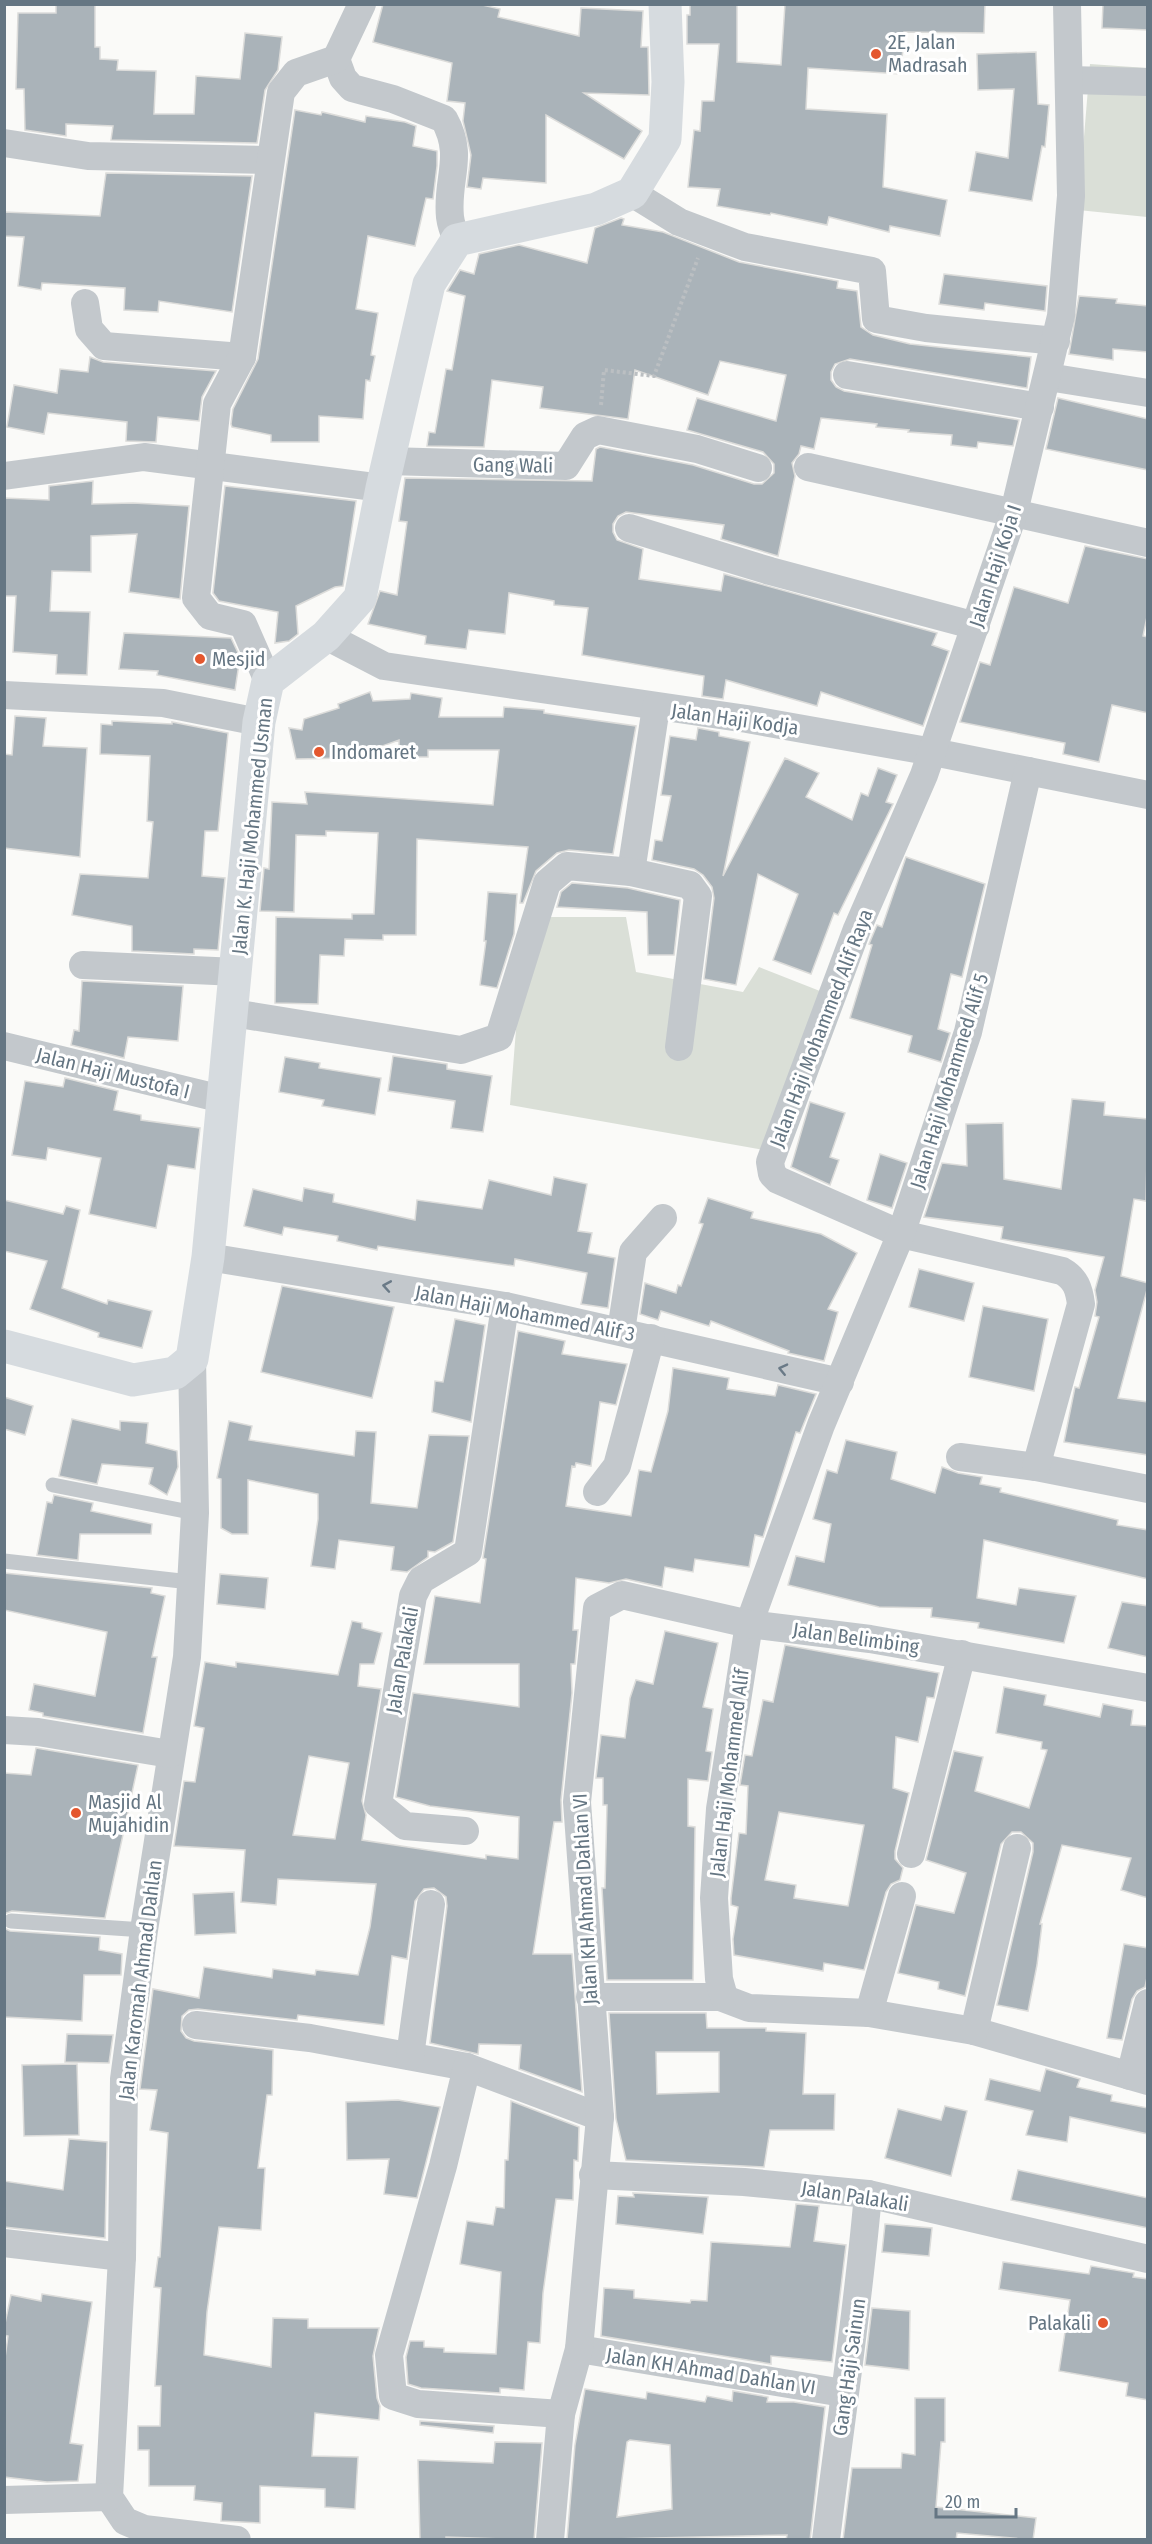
<svg xmlns="http://www.w3.org/2000/svg" width="1152" height="2544" viewBox="0 0 1152 2544" font-family="'Fira Sans Condensed',sans-serif">
  <style>
    .green { fill: #dadfd7 }
    .building { fill: #aab3b9; stroke: #dcdcda; stroke-width: 1.5; fill-rule: evenodd }
    .lines { fill: none; stroke-linecap: round; stroke-linejoin: round }
    .path { stroke: #bbbfc2; stroke-width: 4; stroke-dasharray: 3 3; stroke-linecap: butt }
    .lane { stroke: #c3c8cc; stroke-width: 15 }
    .street { stroke: #c3c8cc; stroke-width: 28 }
    .secondary { stroke: #d6dbdf; stroke-width: 33 }
    .oneway { stroke: #6a7a87 }
    .poi-dot { fill: #e4572e; stroke: #fff; stroke-width: 2 }
    .labels { text-anchor: middle; dominant-baseline: central; stroke-width: 6; stroke-linejoin: round; paint-order: stroke }
    .poi-label { font-size: 20px; fill: #657683; stroke: #fff; text-anchor: start }
    .street-label { font-size: 20px; fill: #657683; stroke: #fff }
  </style>
  <rect width="100%" height="100%" fill="#fafaf8"/>
  <g class="green">
    <polygon points="1090,64 1147,68 1147,217 1078,210"/>
    <polygon points="525,917 626,917 636,972 743,992 759,967 825,993 764,1150 510,1105"/>
  </g>
  <g class="building">
    <polygon points="56,4 95,4 95,47 100,47 100,59 118,60 117,70 156,71 154,114 194,114 196,76 240,79 245,33 282,37 278,70 265,90 257,143 111,140 113,126 66,124 66,136 25,130 24,89 16,89 18,13 56,13"/>
    <polygon points="383,4 478,4 500,9 498,17 579,36 581,8 643,11 641,47 648,47 649,95 584,93 642,131 624,159 546,115 546,183 483,178 481,189 467,187 471,155 463,121 465,103 447,101 452,63 373,42"/>
    <polygon points="690,4 737,4 737,62 781,65 785,4 985,4 984,33 904,32 901,74 808,68 806,109 887,114 883,187 947,200 940,236 890,226 889,232 829,217 827,225 771,213 770,215 717,206 720,189 688,187 694,130 700,131 702,101 714,101 719,44 687,44 687,15 690,15"/>
    <polygon points="1103,4 1148,4 1148,30 1102,28"/>
    <polygon points="1036,52 1038,104 1049,105 1045,147 1042,146 1032,201 969,191 976,152 1008,158 1014,89 978,90 977,54"/>
    <polygon points="295,110 321,115 322,112 365,122 366,116 405,122 416,126 413,146 437,151 437,166 433,199 426,198 415,246 368,236 356,309 378,313 371,355 375,356 370,381 366,380 363,419 319,416 319,442 271,442 271,435 232,427 231,424 233,409 258,359"/>
    <polygon points="106,173 252,176 232,312 159,301 158,312 124,310 125,288 42,283 41,290 18,286 24,237 4,236 4,212 100,216"/>
    <polygon points="621,218 624,219 622,225 663,232 739,262 838,281 837,288 857,291 861,327 873,335 910,344 1031,357 1027,388 850,359 835,364 831,372 831,380 836,387 844,391 1019,420 1013,446 978,442 977,448 951,445 952,435 908,432 909,430 876,427 877,424 821,418 814,449 801,446 799,454 792,463 795,476 778,556 721,539 724,525 626,512 618,516 613,524 613,532 617,540 643,549 639,579 721,591 724,574 937,633 932,645 949,651 923,726 821,692 817,706 726,680 723,699 702,696 704,676 582,655 588,608 554,605 554,601 509,593 505,634 469,630 466,649 425,644 426,636 368,624 380,591 397,595 407,522 399,521 405,478 592,481 596,449 600,447 693,465 754,484 762,484 774,473 774,464 763,452 687,430 697,398 776,421 786,375 720,361 708,395 635,370 628,419 540,408 543,387 492,380 484,447 427,446 429,432 435,433 446,369 452,370 465,296 447,291 460,270 474,274 479,254 519,245 587,263 595,228"/>
    <polygon points="944,274 1047,286 1045,311 985,303 984,310 939,304"/>
    <polygon points="1079,296 1117,299 1116,303 1148,306 1148,352 1113,349 1113,360 1069,354"/>
    <polygon points="90,357 103,362 216,371 202,397 199,421 158,417 156,442 126,441 127,422 48,413 44,434 7,427 14,385 57,393 60,369 88,372"/>
    <polygon points="1058,398 1148,419 1148,470 1046,449"/>
    <polygon points="93,481 92,504 133,503 189,506 180,599 129,592 137,534 91,536 91,572 52,571 50,611 90,612 87,675 56,674 57,655 13,652 16,596 4,596 4,498 49,500 49,486"/>
    <polygon points="225,486 356,501 343,586 335,587 296,606 298,634 289,641 275,643 278,612 219,601 213,593"/>
    <polygon points="1085,546 1148,559 1148,612 1143,636 1148,637 1148,713 1112,705 1099,762 1063,754 1065,743 960,722 980,662 990,665 1014,587 1068,603"/>
    <polygon points="124,633 231,638 240,657 235,690 157,675 158,671 119,669"/>
    <polygon points="370,692 373,701 410,699 411,693 442,698 439,717 503,717 504,707 544,710 544,713 636,726 613,854 569,850 557,853 536,871 523,903 520,903 528,847 417,839 416,935 383,935 383,940 345,939 344,956 320,955 318,1004 275,1003 276,917 352,919 352,914 374,914 378,833 326,831 326,836 296,835 294,912 260,911 264,868 269,869 272,802 307,804 305,792 493,805 499,750 428,750 428,757 399,757 399,740 349,758 296,759 289,728 302,730 304,719 339,708 338,704"/>
    <polygon points="15,716 46,718 43,746 87,748 80,857 4,848 4,754 12,755"/>
    <polygon points="112,721 172,724 172,722 228,733 218,831 205,831 202,876 225,878 218,950 194,949 194,954 132,951 132,926 72,915 80,874 148,878 153,822 147,821 150,756 100,754 101,724 112,725"/>
    <polygon points="698,728 719,732 719,736 750,742 723,876 785,758 819,773 806,797 852,820 861,793 868,796 878,768 897,775 886,802 893,804 838,915 834,913 811,974 773,960 798,894 758,874 736,985 704,979 714,898 712,887 703,875 694,869 652,860 655,840 662,841 671,796 661,795 670,736 696,740"/>
    <polygon points="906,857 985,884 962,977 951,974 938,1029 950,1033 941,1062 908,1052 912,1036 850,1018 872,945 869,944 877,925 882,927"/>
    <polygon points="572,883 628,888 680,900 674,955 648,955 647,912 557,907 561,892"/>
    <polygon points="488,892 517,894 514,934 497,988 480,985 486,941 484,941"/>
    <polygon points="82,981 183,986 178,1041 128,1037 124,1058 71,1045 74,1030 79,1031"/>
    <polygon points="393,1056 447,1064 447,1069 492,1076 483,1132 451,1128 455,1101 388,1091"/>
    <polygon points="285,1057 320,1063 319,1068 381,1078 375,1115 322,1106 324,1100 279,1092"/>
    <polygon points="65,1078 118,1091 114,1110 141,1115 141,1120 200,1128 195,1169 168,1165 156,1228 89,1214 101,1158 48,1148 46,1160 12,1155 25,1081 63,1087"/>
    <polygon points="1072,1099 1105,1102 1104,1115 1148,1119 1146,1201 1134,1199 1121,1276 1148,1283 1148,1286 1118,1398 1148,1402 1148,1455 1064,1442 1075,1387 1079,1388 1099,1317 1095,1316 1097,1302 1095,1290 1104,1257 1001,1239 1003,1227 924,1217 942,1163 967,1166 966,1124 1003,1123 1004,1179 1061,1189"/>
    <polygon points="810,1102 845,1113 830,1157 839,1160 830,1185 791,1167"/>
    <polygon points="880,1154 907,1163 892,1208 867,1200"/>
    <polygon points="554,1177 587,1184 578,1231 592,1233 588,1253 615,1258 608,1308 581,1304 587,1273 515,1259 514,1266 378,1246 377,1250 337,1241 338,1236 284,1227 282,1235 244,1226 253,1189 302,1201 304,1188 334,1194 333,1202 415,1220 417,1200 482,1209 489,1180 551,1195"/>
    <polygon points="708,1198 753,1212 751,1218 821,1234 857,1253 828,1309 838,1312 824,1361 788,1353 789,1351 711,1321 709,1326 661,1311 658,1320 640,1314 645,1283 676,1293 678,1285 681,1286 703,1224 699,1223"/>
    <polygon points="4,1200 63,1214 66,1206 80,1210 62,1288 107,1304 108,1300 152,1311 142,1348 98,1337 99,1333 30,1309 47,1261 4,1251"/>
    <polygon points="919,1269 974,1283 964,1321 909,1307"/>
    <polygon points="282,1286 394,1307 372,1398 261,1372"/>
    <polygon points="983,1306 1048,1319 1034,1391 969,1377"/>
    <polygon points="455,1319 485,1325 471,1422 432,1412 435,1381 443,1382"/>
    <path d="M518 1331 565 1341 562 1354 627 1364 616 1405 600 1402 591 1466 576 1463 575 1467 572 1466 566 1506 631 1516 639 1470 651 1472 668 1411 673 1368 729 1378 727 1389 775 1396 778 1385 816 1394 800 1433 796 1432 763 1537 755 1535 749 1567 695 1559 693 1572 665 1567 662 1587 626 1579 609 1583 576 1578 573 1630H578L575 1664H571L572 1693 561 1800 562 1822H554L533 1954H572L582 2092 519 2069 521 2045 479 2044 478 2054 430 2043 447 1906 446 1897 434 1888 424 1889 415 1901 407 1959 392 1956 384 2025 298 2015 297 2020 198 2009 189 2010 182 2016 181 2031 186 2038 194 2041 273 2050 272 2095H267L258 2168H265L261 2230 219 2227 207 2312 204 2355 271 2367 273 2318 308 2319V2328H379L373 2356 377 2398 380 2406 379 2420 315 2413 312 2456 358 2457 355 2509 325 2507V2489L260 2486V2523L221 2521 222 2503 194 2500 195 2486H149V2450H138V2426H160L161 2386H155L161 2288 154 2287 158 2257H160L168 2133 150 2130 157 2090 140 2089 153 1989 199 1998 204 1967 272 1978 273 1969 315 1975 316 1970 358 1975 370 1927 376 1884 278 1879 276 1905 241 1902 245 1850 174 1846 184 1781 195 1782 204 1728 194 1726 205 1662 236 1667V1662L338 1675 352 1621 362 1623V1628L382 1633 374 1664H360L358 1686 381 1689 362 1801 366 1815 362 1840 486 1859V1855L518 1859 519 1817 430 1806 396 1797 413 1693 519 1707V1664H424L435 1596 480 1603 486 1559 483 1558ZM309 1756 349 1763 335 1839 293 1835Z"/>
    <polygon points="4,1397 33,1406 25,1435 4,1429"/>
    <polygon points="72,1419 120,1430 120,1421 148,1423 146,1443 177,1451 178,1467 167,1495 149,1484 153,1468 102,1464 97,1484 59,1476"/>
    <polygon points="229,1421 252,1426 249,1440 354,1456 356,1431 376,1432 371,1503 417,1508 429,1435 469,1436 453,1542 435,1552 428,1551 428,1557 407,1572 391,1570 394,1547 339,1540 335,1569 311,1566 318,1519 318,1494 248,1480 248,1534 232,1534 221,1528 221,1479 217,1478"/>
    <polygon points="846,1440 897,1452 891,1479 935,1493 942,1467 958,1473 982,1477 980,1484 1001,1488 1000,1492 1118,1520 1117,1525 1148,1530 1148,1579 984,1540 977,1598 1016,1605 1019,1588 1076,1596 1064,1643 978,1628 979,1623 931,1617 932,1608 879,1607 788,1585 796,1556 824,1562 831,1524 813,1519 827,1470 837,1473"/>
    <polygon points="54,1495 93,1503 91,1511 152,1524 151,1534 80,1534 78,1560 37,1555 47,1502 52,1503"/>
    <polygon points="4,1573 152,1588 151,1593 165,1596 152,1657 157,1657 143,1733 43,1716 43,1713 29,1710 34,1684 95,1696 107,1632 4,1610"/>
    <polygon points="220,1574 268,1578 265,1609 217,1604"/>
    <polygon points="1122,1602 1148,1606 1148,1657 1108,1648"/>
    <polygon points="665,1631 718,1643 703,1707 713,1709 706,1751 712,1752 708,1781 688,1779 688,1826 695,1827 693,1980 607,1980 602,1888 605,1888 607,1805 603,1805 603,1778 596,1778 601,1735 625,1738 630,1698 636,1680 653,1684"/>
    <path d="M785 1645 939 1673 934 1698 927 1697 918 1742 896 1737 893 1788 909 1793 895 1851V1859L903 1868 900 1880 891 1884 886 1892 864 1970 824 1963 823 1971 734 1955 733 1939 738 1907 731 1905V1898L739 1833 746 1834 748 1786 740 1785 745 1755 752 1756 763 1700 773 1702ZM779 1812 864 1825 848 1906 794 1898 796 1885 765 1880Z"/>
    <polygon points="1004,1687 1046,1695 1044,1705 1100,1717 1103,1704 1133,1710 1131,1725 1148,1726 1148,1898 1121,1890 1131,1858 1062,1845 1040,1924 1042,1924 1037,1965 1028,2011 997,2005 1033,1852 1033,1843 1021,1832 1012,1832 1001,1844 965,1996 938,1989 939,1982 898,1973 916,1905 954,1913 966,1873 926,1860 954,1751 983,1757 975,1791 1029,1808 1047,1750 1041,1749 1042,1742 996,1733"/>
    <polygon points="36,1748 138,1765 105,1918 12,1911 4,1914 4,1773 31,1775"/>
    <polygon points="234,1892 236,1933 195,1935 193,1894"/>
    <polygon points="4,1928 10,1931 100,1937 99,1950 122,1954 121,1975 84,1975 82,2021 4,2017"/>
    <polygon points="1124,1944 1148,1948 1148,1973 1145,1987 1137,1991 1132,1999 1122,2040 1107,2038"/>
    <path d="M609 2013H706L707 2028H766V2031L806 2033 803 2094H835L834 2130H770L764 2167 626 2160 616 2119ZM656 2052H719V2092L657 2094Z"/>
    <polygon points="67,2034 113,2035 109,2063 65,2062"/>
    <polygon points="77,2064 79,2135 24,2136 22,2065"/>
    <polygon points="1046,2069 1080,2079 1077,2087 1112,2095 1111,2101 1148,2108 1148,2134 1070,2117 1067,2142 1026,2135 1033,2111 985,2100 990,2079 1040,2091"/>
    <polygon points="398,2100 440,2107 417,2198 384,2194 389,2159 347,2160 346,2102"/>
    <polygon points="511,2101 579,2127 578,2161 574,2160 573,2200 556,2199 543,2293 540,2343 528,2342 524,2390 500,2388 500,2393 421,2388 408,2384 406,2357 410,2341 424,2341 424,2347 444,2348 444,2352 496,2354 501,2272 460,2264 467,2221 493,2225 496,2207 504,2208 505,2160 508,2160"/>
    <polygon points="945,2106 967,2111 951,2176 885,2158 898,2109 941,2120"/>
    <polygon points="69,2139 107,2142 105,2238 4,2227 4,2181 63,2190"/>
    <polygon points="1018,2170 1148,2198 1148,2228 1011,2200"/>
    <polygon points="633,2193 708,2197 703,2234 616,2224 618,2196 634,2197"/>
    <polygon points="796,2204 819,2206 814,2241 846,2245 832,2362 771,2356 771,2364 601,2336 604,2288 634,2290 634,2298 690,2303 691,2300 707,2301 711,2242 790,2247"/>
    <polygon points="885,2224 932,2228 929,2256 882,2252"/>
    <polygon points="1003,2262 1089,2274 1091,2266 1134,2273 1133,2277 1148,2279 1148,2400 1126,2396 1128,2383 1059,2371 1070,2300 999,2289"/>
    <polygon points="42,2294 92,2302 70,2443 83,2445 78,2481 47,2482 4,2477 4,2365 8,2336 4,2335 4,2328 11,2295 41,2301"/>
    <polygon points="872,2308 910,2311 909,2370 865,2365"/>
    <path d="M585 2389 646 2399 647 2392 705 2402 707 2396 732 2401 733 2391 768 2397 767 2402H794L825 2407 810 2540H786L787 2535 567 2540 575 2445ZM630 2440 670 2445 672 2509 617 2517 627 2442Z"/>
    <polygon points="915,2398 945,2398 945,2442 941,2442 936,2507 1036,2518 1033,2540 957,2533 956,2540 843,2540 852,2468 901,2468 902,2453 915,2455"/>
    <polygon points="420,2421 494,2426 493,2433 420,2425"/>
    <polygon points="495,2442 542,2443 534,2540 446,2537 446,2540 420,2540 418,2460 493,2463"/>
  </g>
  <g class="lines">
    <polyline class="path" points="601,405 604,370 654,376 698,258"/>
    <g class="lane">
      <polyline points="53,1485 195,1513"/>
      <polyline points="4,1561 190,1582"/>
      <polyline points="11,1921 144,1930"/>
    </g>
    <g class="street">
      <path d="M336 59 343 78 352 88 393 99 444 119C465 157 446 178 450 217 451 225 454 233 457 240"/>
      <polyline points="1069,80 1148,82"/>
      <polyline points="4,143 88,156 270,160"/>
      <polyline points="632,193 679,222 745,247 872,271 876,319 926,328 1056,341"/>
      <polyline points="85,303 89,329 104,346 242,357"/>
      <polyline points="847,375 1040,407"/>
      <polyline points="1048,377 1148,393"/>
      <polyline points="388,461 566,466 585,436 598,430 697,449 758,468"/>
      <polyline points="808,467 1148,543"/>
      <polyline points="4,476 144,457 382,488"/>
      <polyline points="629,528 770,571 976,626"/>
      <polyline points="326,636 384,666 747,719 933,752 1148,795"/>
      <polyline points="268,681 243,624 210,616 196,598 217,404 242,357 281,92 296,73 336,59 362,4"/>
      <polyline points="4,695 163,703 259,722"/>
      <polyline points="631,872 656,707"/>
      <polyline points="83,965 237,972"/>
      <polyline points="233,1013 461,1050 499,1037 547,883 567,866 631,872 690,885 698,896 679,1047"/>
      <polyline points="4,1046 222,1099"/>
      <polyline points="208,1257 505,1306 840,1382"/>
      <polyline points="621,1331 633,1252 663,1218"/>
      <polyline points="192,1359 195,1513 187,1657 144,1930 124,2079 122,2257 109,2497 125,2521 144,2529 237,2540"/>
      <polyline points="960,1457 1036,1467 1148,1489"/>
      <path d="M1036 1467 1081 1304C1079 1289 1076 1279 1062 1271L901 1234 778 1180 772 1174 770 1162 857 929 924 775 1014 512 1061 316 1071 196 1067 4"/>
      <polyline points="597,1492 617,1466 651,1338"/>
      <polyline points="4,1730 38,1732 170,1754"/>
      <polyline points="465,1831 405,1826 378,1804 413,1596 421,1580 468,1552 505,1306"/>
      <polyline points="911,1854 962,1654"/>
      <polyline points="590,1997 720,1997 749,2008 869,2013 974,2031 1148,2081"/>
      <polyline points="724,1997 719,1979 714,1898 720,1809 749,1624 821,1425 901,1234 968,1032 1028,771"/>
      <polyline points="869,2013 902,1896"/>
      <polyline points="196,2025 310,2038 467,2067 600,2117"/>
      <polyline points="974,2031 1017,1848"/>
      <polyline points="410,2056 431,1904"/>
      <polyline points="467,2067 443,2166 389,2355 393,2396 418,2404 561,2414"/>
      <polyline points="1130,2076 1148,2003"/>
      <polyline points="593,2175 744,2182 868,2194 1148,2259"/>
      <polyline points="4,2243 122,2257"/>
      <polyline points="579,2349 843,2393"/>
      <polyline points="4,2500 109,2497"/>
      <polyline points="550,2540 561,2414 579,2349 600,2117 577,1802 597,1608 622,1595 749,1624 870,1639 1148,1688"/>
      <path d="M826 2540C840 2424 858 2310 868 2194"/>
    </g>
    <polyline class="secondary" points="4,1346 133,1380 175,1373 192,1359 208,1257 259,722 268,681 326,636 360,598 382,488 429,284 457,240 596,209 632,193 665,139 668,82 665,4"/>
  </g>
  <defs><path id="oneway-chevron" d="M-2-3.5L2.5 0L-2 3.5" fill="none" stroke-width="1.6" stroke-linecap="round" stroke-linejoin="round" transform="scale(1.5)"/></defs>
  <g class="oneway">
    <use href="#oneway-chevron" transform="translate(387 1286) rotate(-170)"/>
    <use href="#oneway-chevron" transform="translate(783 1369) rotate(-167)"/>
  </g>
  <g class="poi-dot">
    <circle cx="876" cy="54" r="6"/>
    <circle cx="200" cy="659" r="6"/>
    <circle cx="319" cy="752" r="6"/>
    <circle cx="76" cy="1813" r="6"/>
    <circle cx="1103" cy="2323" r="6"/>
  </g>
  <g class="labels">
    <g class="poi-label">
      <text x="888" y="42">2E, Jalan<tspan x="888" dy="23">Madrasah</tspan></text>
      <text x="212" y="659">Mesjid</text>
      <text x="331" y="752">Indomaret</text>
      <text x="88" y="1802">Masjid Al<tspan x="88" dy="23">Mujahidin</tspan></text>
      <text x="1091" y="2323" text-anchor="end">Palakali</text>
    </g>
    <g class="street-label">
      <text transform="translate(513 465) rotate(1)">Gang Wali</text>
      <text transform="translate(995 566) rotate(-72)">Jalan Haji Koja I</text>
      <text transform="translate(735 719) rotate(8)">Jalan Haji Kodja</text>
      <text transform="translate(252 826) rotate(-84)">Jalan K. Haji Mohammed Usman</text>
      <text transform="translate(821 1028) rotate(-69)">Jalan Haji Mohammed Alif Raya</text>
      <text transform="translate(113 1073) rotate(14)">Jalan Haji Mustofa I</text>
      <text transform="translate(949 1081) rotate(-73)">Jalan Haji Mohammed Alif 5</text>
      <text transform="translate(525 1313) rotate(11)">Jalan Haji Mohammed Alif 3</text>
      <text transform="translate(856 1638) rotate(8)">Jalan Belimbing</text>
      <text transform="translate(402 1660) rotate(-80)">Jalan Palakali</text>
      <text transform="translate(729 1773) rotate(-83)">Jalan Haji Mohammed Alif</text>
      <text transform="translate(585 1899) rotate(-93)">Jalan KH Ahmad Dahlan VI</text>
      <text transform="translate(140 1980) rotate(-83)">Jalan Karomah Ahmad Dahlan</text>
      <text transform="translate(855 2196) rotate(9)">Jalan Palakali</text>
      <text transform="translate(849 2367) rotate(-82)">Gang Haji Sainun</text>
      <text transform="translate(711 2371) rotate(9)">Jalan KH Ahmad Dahlan VI</text>
    </g>
  </g>
  <rect width="1152" height="2544" fill="none" stroke="#657683" stroke-width="12"/>
  <path d="M936 2508v9h80v-9" fill="none" stroke="#657683" stroke-width="3"/>
  <text x="945" y="2508" font-size="18" fill="#657683" stroke="#ffffff" stroke-width="4.5" paint-order="stroke">20 m</text>
</svg>
